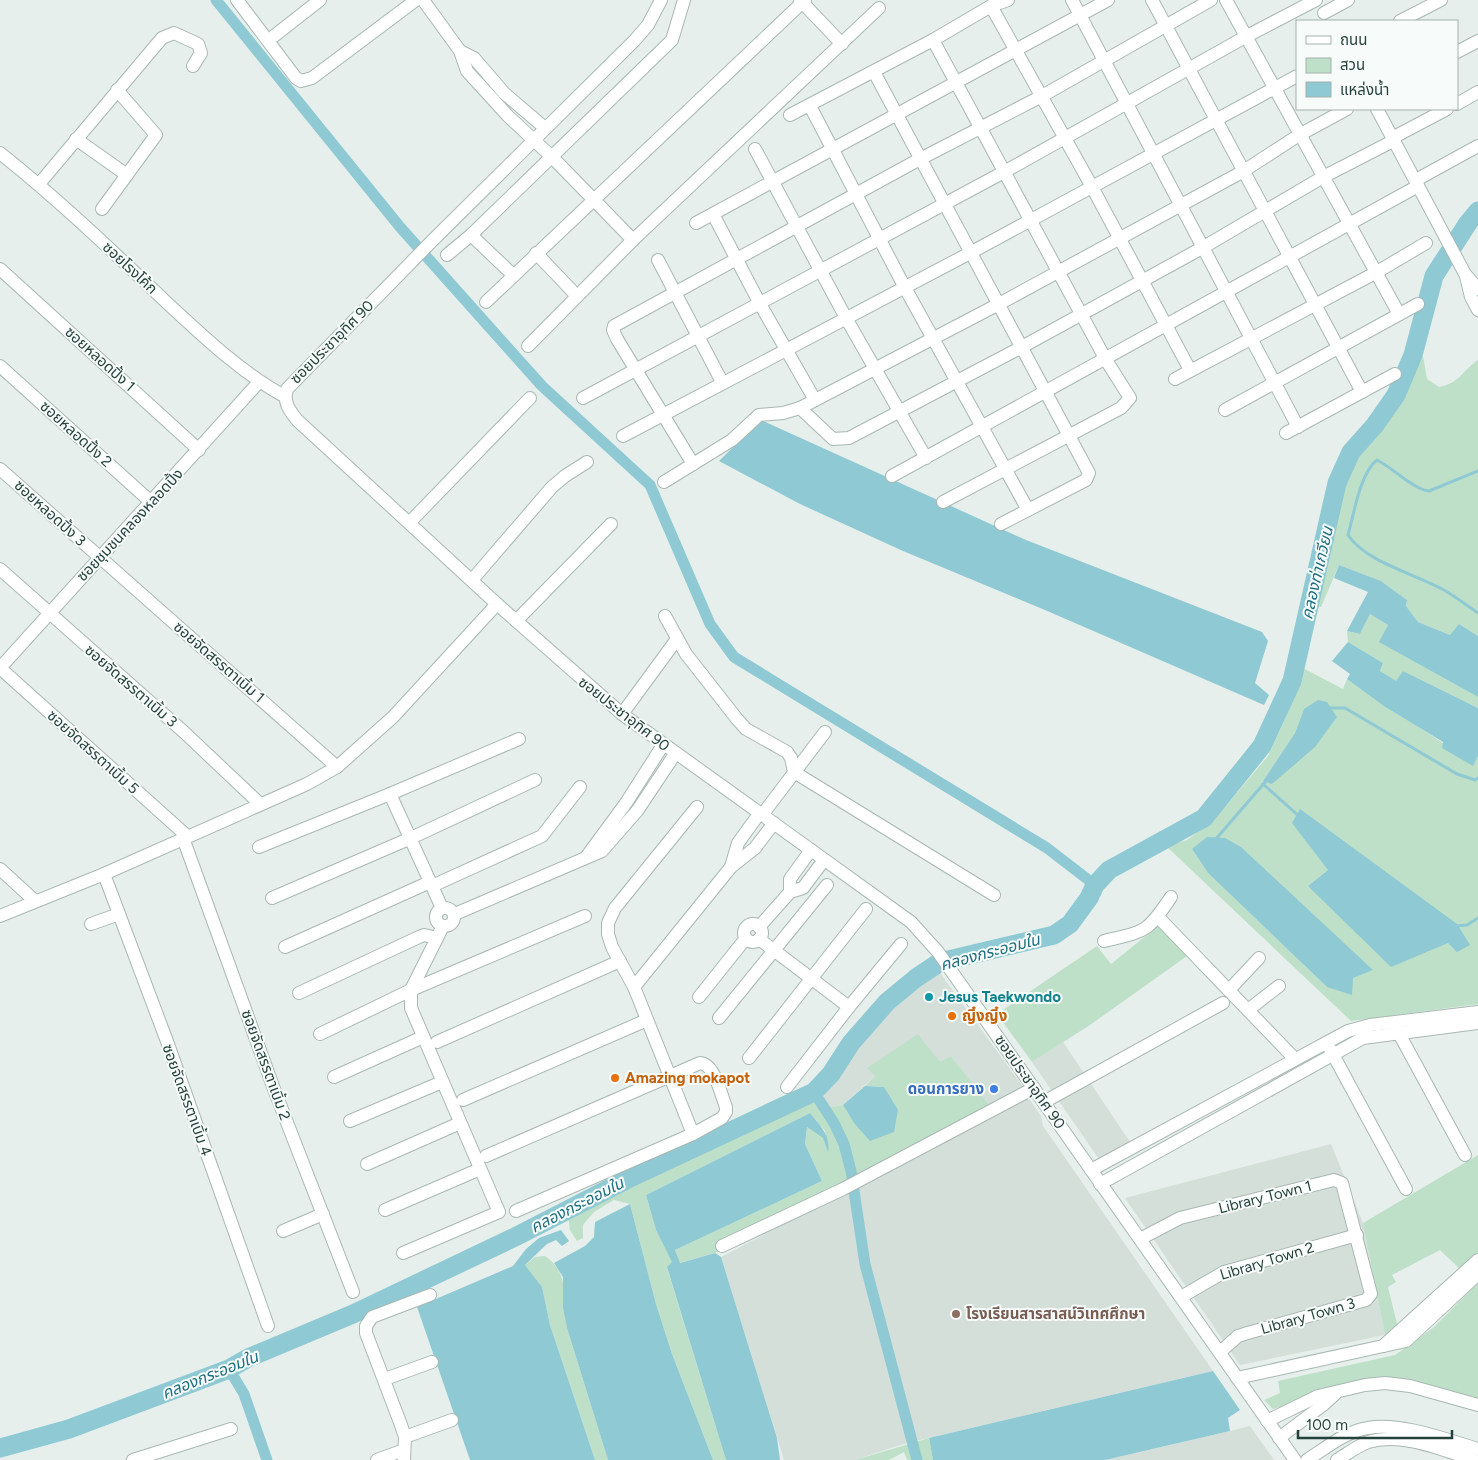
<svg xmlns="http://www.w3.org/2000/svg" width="1478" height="1460" viewBox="0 0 1478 1460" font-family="Figtree,'Noto Sans Thai',sans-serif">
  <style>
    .built { fill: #d4dfda }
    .green { fill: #bfe0c8; fill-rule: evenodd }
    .water { fill: #8ec9d4 }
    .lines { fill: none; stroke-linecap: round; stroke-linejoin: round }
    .stream { stroke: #8ec9d4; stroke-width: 3 }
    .canal { stroke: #8ec9d4; stroke-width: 11 }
    .river { stroke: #8ec9d4; stroke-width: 19 }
    .minor-casing { stroke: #a8b8b2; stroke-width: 14 }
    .minor { stroke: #fff; stroke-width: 12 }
    .culture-dot { fill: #0f9aa8; stroke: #f7fbf9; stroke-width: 2 }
    .food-dot { fill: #e8710a; stroke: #f7fbf9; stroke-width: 2 }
    .shop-dot { fill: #3f7fe0; stroke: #f7fbf9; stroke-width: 2 }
    .education-dot { fill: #8d6e63; stroke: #f7fbf9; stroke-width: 2 }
    .labels { text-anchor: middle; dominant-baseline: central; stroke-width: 4; stroke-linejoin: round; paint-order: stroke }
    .street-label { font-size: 15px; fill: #24423a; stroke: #f7fbf9 }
    .culture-label { font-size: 15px; font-weight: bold; fill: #0d838f; stroke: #f7fbf9; text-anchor: start }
    .food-label { font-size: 15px; font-weight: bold; fill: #c56008; stroke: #f7fbf9; text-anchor: start }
    .shop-label { font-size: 15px; font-weight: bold; fill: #366cbe; stroke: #f7fbf9; text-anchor: end }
    .education-label { font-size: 15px; font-weight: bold; fill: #785e54; stroke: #f7fbf9; text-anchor: start }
    .water-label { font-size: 16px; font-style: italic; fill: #1c6f80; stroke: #f7fbf9 }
  </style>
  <rect width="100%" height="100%" fill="#e6efeb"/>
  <g class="built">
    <polygon points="938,970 1026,1091 992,1108 951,1056 940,1063 868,1067 875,1076 843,1105 830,1107 823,1098 828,1088 880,1018"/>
    <polygon points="1063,1042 1130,1142 1099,1159 1032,1062"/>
    <polygon points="1027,1096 1041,1116 1043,1126 1213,1371 903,1444 855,1460 784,1460 721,1257"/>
    <polygon points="1331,1144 1363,1223 1385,1335 1240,1365 1125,1198"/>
    <polygon points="1250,1426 1274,1460 1105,1460 1230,1431"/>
  </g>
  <g class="green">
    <path d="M1423 356 1427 379 1439 387C1460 383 1462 371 1478 360V636L1459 624 1450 635 1418 622 1406 606 1407 600 1381 581 1339 565 1321 607H1311L1326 548 1332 542 1349 468 1361 447 1400 403Z"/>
    <polygon points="1370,614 1388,625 1380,642 1478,697 1478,708 1403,671 1396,682 1380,671 1383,663 1348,642 1347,631 1360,634"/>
    <path d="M1301 667 1343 689 1347 679C1389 709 1433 734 1473 765L1478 756V1004L1351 1021 1166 846 1187 840 1214 820 1268 756 1286 717ZM1304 709 1315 747 1263 781 1295 733ZM1192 849 1372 970 1327 987 1208 873ZM1328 870 1469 945 1448 943 1308 886Z"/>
    <polygon points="1158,926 1187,956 1090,1025 1032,1062 997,1014 1097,946 1111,964"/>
    <polygon points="918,1034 940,1062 951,1056 992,1108 715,1253 679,1263 675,1250 822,1181 805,1144 807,1127 823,1138 828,1151 825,1131 810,1113 646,1195 656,1230 673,1262 667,1268 726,1460 713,1460 672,1354 656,1304 630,1204 614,1200 594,1212 583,1225 583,1238 577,1241 570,1230 568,1215 636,1179 811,1097 821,1096 830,1107 843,1105 854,1123 884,1087 865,1086 875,1076 867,1068"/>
    <polygon points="1478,1155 1478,1252 1460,1269 1440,1250 1392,1275 1396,1282 1388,1287 1397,1324 1385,1335 1363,1223"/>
    <path d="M545 1256C571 1274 562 1300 567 1328L608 1460H595L550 1325 542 1287 525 1265 535 1257Z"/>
    <polygon points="1478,1283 1478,1400 1411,1379 1370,1378 1273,1409 1264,1400 1280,1393 1278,1381 1395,1355 1433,1328"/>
    <polygon points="929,1438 933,1460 907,1460 904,1452 889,1460 855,1460"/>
  </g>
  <g class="water">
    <polygon points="761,420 1026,540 1262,632 1268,641 1255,683 1269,695 1264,705 1045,610 903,551 800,504 719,461"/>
    <polygon points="1339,565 1381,581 1407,600 1406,606 1418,622 1450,635 1459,624 1478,636 1478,697 1379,642 1388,625 1370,614 1360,634 1347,631 1368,592 1334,578"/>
    <polygon points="1348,642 1383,663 1380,671 1396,681 1403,671 1478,708 1478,756 1473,766 1442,748 1443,742 1384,706 1347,679 1350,674 1332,661"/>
    <polygon points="1318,700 1327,702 1337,717 1315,747 1272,784 1263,781 1295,733 1304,709"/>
    <polygon points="1300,809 1457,924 1470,945 1457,952 1448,943 1391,967 1308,886 1328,870 1292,823"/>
    <polygon points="1207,837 1225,838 1241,847 1373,970 1353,978 1352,995 1327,987 1208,873 1192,849"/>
    <polygon points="865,1086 884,1087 898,1110 894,1132 870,1141 854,1123 843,1105"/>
    <path d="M810 1113C820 1125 831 1136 828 1152L823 1138 807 1127 805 1144 822 1181 675 1250 680 1263 715 1253 721 1257 777 1438 780 1460H726L667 1267 672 1262 656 1230 646 1195Z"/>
    <polygon points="630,1204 656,1304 672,1354 713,1460 608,1460 567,1328 563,1307 563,1277 554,1263 585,1246 594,1237 595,1222"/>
    <polygon points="561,1230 569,1241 562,1246 556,1240 547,1244 525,1265 542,1287 550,1325 595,1460 470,1460 417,1307 513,1266 526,1249 539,1238"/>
    <polygon points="1213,1371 1240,1410 1228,1418 1230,1431 1105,1460 933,1460 929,1438"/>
  </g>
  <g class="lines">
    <g class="stream">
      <path d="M1478 471 1429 491C1413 489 1393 468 1377 460 1360 473 1354 514 1348 535 1366 562 1413 573 1442 589 1455 596 1466 605 1478 613"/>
      <polyline points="1328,708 1345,708 1457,774 1475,780 1478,778"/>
      <polyline points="1263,784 1300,817"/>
      <polyline points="1215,840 1267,780"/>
      <polyline points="1456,926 1467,925 1478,918"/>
    </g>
    <g class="canal">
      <polyline points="216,0 400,227 542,386 650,485 710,624 734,657 1047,848 1095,885"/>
      <polyline points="814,1092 834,1123 844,1144 851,1171 865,1264 917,1460"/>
      <polyline points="229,1369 244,1394 267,1460"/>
    </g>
    <polyline class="river" points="0,1448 69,1429 229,1369 248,1358 353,1314 515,1237 628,1179 814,1092 831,1074 851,1043 887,1002 916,978 940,962 1054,935 1070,924 1089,898 1095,885 1109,870 1204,818 1262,746 1292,681 1337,483 1351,452 1375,425 1396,395 1413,355 1434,276 1468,223 1478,211"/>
    <g class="minor-casing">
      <g id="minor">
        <polyline points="237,0 296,78 301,81 312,78 416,0"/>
        <polyline points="423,0 460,51 467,71 508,116 552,157 633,240"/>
        <path d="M661 0 648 25 634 41 431 242 287 389C283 402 289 410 297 420L497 604 622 714 911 922 938 952 1295 1460"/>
        <polyline points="800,0 842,44"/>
        <polyline points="1072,0 1298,427"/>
        <polyline points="1152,0 1362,392"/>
        <polyline points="1226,0 1399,314"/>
        <polyline points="991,6 1091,185 1190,370"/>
        <polyline points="1324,13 1348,0"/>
        <polyline points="1400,21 1441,0"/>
        <polyline points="274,36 320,0"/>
        <polyline points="933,40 1106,360 1130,398 1121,408 943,502"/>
        <polyline points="460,51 474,58 504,93 545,128"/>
        <polyline points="1457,52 1478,41"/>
        <polyline points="874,72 1089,473 1086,480 1001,524"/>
        <polyline points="1457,104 1478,92"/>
        <polyline points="810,106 904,286 1028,510"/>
        <polyline points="1377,109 1465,274 1478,289"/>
        <polyline points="790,115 933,40 991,6 1008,0"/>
        <polyline points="1394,137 1447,109"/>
        <polyline points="76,139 127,175"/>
        <polyline points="755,149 846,318 926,458"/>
        <path d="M0 153C58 199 111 250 165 301 202 335 240 372 284 396"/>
        <polyline points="1416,180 1478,146"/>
        <polyline points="39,184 162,38 174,33 198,44 201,53 193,66"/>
        <polyline points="102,209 156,135 117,90"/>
        <polyline points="713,214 760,304 815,400"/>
        <polyline points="696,223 1108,0"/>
        <polyline points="471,235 513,275"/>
        <polyline points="536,253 577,296"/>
        <polyline points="447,255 471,235 672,40 684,0"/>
        <polyline points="658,260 722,382"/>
        <polyline points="0,269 199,450"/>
        <polyline points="1466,276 1471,297 1478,310"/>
        <polyline points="486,302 805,0"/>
        <polyline points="528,346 633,240 879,8"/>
        <polyline points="0,366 151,502"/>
        <polyline points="1175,379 1377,272 1426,243"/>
        <polyline points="583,398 1004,172 1247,36 1316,0"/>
        <polyline points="800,408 997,305 1242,172 1299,135 1347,109"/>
        <polyline points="1225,410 1418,304"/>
        <polyline points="1286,433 1395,374"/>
        <polyline points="623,436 970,253 1297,76"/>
        <polyline points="693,464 617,339 613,330 614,326 920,159 1042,96 1211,0"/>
        <polyline points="0,469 337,767"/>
        <polyline points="892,476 1418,186"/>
        <polyline points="664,482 732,440 759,415 783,413 800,408 833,439 849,438 1020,348 1202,248 1323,177 1395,140"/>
        <polyline points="410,522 530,398"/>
        <polyline points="0,569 185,733 260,804"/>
        <polyline points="472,580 552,487 565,476 587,462"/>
        <polyline points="665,616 686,654 737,719 746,729 787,752 791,758 794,772 994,895"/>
        <polyline points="516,621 611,524"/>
        <polyline points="622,714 677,639"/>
        <polyline points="762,815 825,732"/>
        <polyline points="187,836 0,668 259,382"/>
        <polyline points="183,838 274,1089 353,1292"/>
        <polyline points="259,847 390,794"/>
        <polyline points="587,856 626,803 663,745"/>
        <polyline points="731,867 738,843 759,814"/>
        <polyline points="0,869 35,901"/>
        <polyline points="104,874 168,1044 268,1326"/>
        <polyline points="432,886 542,836 580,787"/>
        <polyline points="790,892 790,879 811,850"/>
        <polyline points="272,898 411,838 535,780"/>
        <circle cx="445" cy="917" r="9"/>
        <polyline points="442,908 390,794 519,739"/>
        <polyline points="455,914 602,851 637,811 675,754"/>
        <polyline points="0,916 104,874 307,784 337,767 393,717 497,604"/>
        <polyline points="1158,917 1295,1059"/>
        <polyline points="91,924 119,914"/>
        <circle cx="753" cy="933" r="9"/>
        <polyline points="759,927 790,892 803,888 824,860"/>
        <polyline points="759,939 849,1007"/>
        <path d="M1104 941C1146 931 1147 933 1171 897"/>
        <polyline points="285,947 430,882"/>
        <polyline points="634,987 731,867 755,848 774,823"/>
        <polyline points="1229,990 1259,958"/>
        <polyline points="299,993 419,937 424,935 437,938"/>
        <polyline points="699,997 746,938"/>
        <polyline points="1248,1010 1279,986"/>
        <polyline points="719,1018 827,885"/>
        <polyline points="1396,1028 1465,1155"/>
        <polyline points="320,1034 411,990 585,916"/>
        <polyline points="437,1042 620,961"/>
        <polyline points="1330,1049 1406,1189"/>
        <polyline points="749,1058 866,909"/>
        <polyline points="334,1077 423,1037"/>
        <polyline points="787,1087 849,1007 901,944"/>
        <polyline points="463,1100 647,1020"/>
        <polyline points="1044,1102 1223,1003"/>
        <polyline points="350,1121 442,1082"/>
        <polyline points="693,1134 634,987 612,947 608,934 608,923 615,908 697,807"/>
        <path d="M486 1156 700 1063C715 1064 721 1095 726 1107V1112L722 1118 693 1134 516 1211"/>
        <polyline points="367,1164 460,1123"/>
        <polyline points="1091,1170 1348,1031 1370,1025 1478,1012"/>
        <polyline points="1100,1184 1363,1038 1478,1023"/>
        <polyline points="385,1210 480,1169"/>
        <polyline points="283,1231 323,1214"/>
        <polyline points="1140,1239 1180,1218 1334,1180 1342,1183 1371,1294 1366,1300 1251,1332 1238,1336 1220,1352"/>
        <polyline points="722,1246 843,1189 1034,1088"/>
        <polyline points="403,1253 499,1212 411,1008 411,990 443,926"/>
        <polyline points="1181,1297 1224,1272 1357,1235"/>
        <polyline points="1383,1346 1478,1260"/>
        <polyline points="1237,1378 1406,1341 1478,1274"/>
        <polyline points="385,1379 432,1362"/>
        <polyline points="1267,1421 1318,1396 1365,1385 1385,1383 1410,1386 1478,1405"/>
        <polyline points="405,1437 452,1420"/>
        <polyline points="1279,1438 1323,1405 1336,1393"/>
        <polyline points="133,1460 231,1429"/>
        <polyline points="377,1460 404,1450"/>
        <polyline points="404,1460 405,1437 401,1425 366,1333 366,1326 372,1317 430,1295"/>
        <path d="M1307 1460C1326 1448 1346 1431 1368 1428 1401 1422 1447 1440 1478 1449"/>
        <path d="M1337 1460C1347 1454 1357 1446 1368 1442 1402 1432 1442 1450 1474 1460"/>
      </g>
    </g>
    <use href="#minor" class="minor"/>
  </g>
  <circle class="culture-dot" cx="929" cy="997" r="5"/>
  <g class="food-dot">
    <circle cx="952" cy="1016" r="5"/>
    <circle cx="615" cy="1078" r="5"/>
  </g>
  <circle class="shop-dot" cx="994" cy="1089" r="5"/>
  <circle class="education-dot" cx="956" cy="1314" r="5"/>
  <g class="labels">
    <g class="street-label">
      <text transform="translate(130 268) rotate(43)">ซอยโรงโค้ก</text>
      <text transform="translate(332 342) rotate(-45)">ซอยประชาอุทิศ 90</text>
      <text transform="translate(100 359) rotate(42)">ซอยหลอดปิ้ง 1</text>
      <text transform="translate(76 434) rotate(42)">ซอยหลอดปิ้ง 2</text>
      <text transform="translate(50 513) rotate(42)">ซอยหลอดปิ้ง 3</text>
      <text transform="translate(130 525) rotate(-47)">ซอยชุมชนคลองหลอดปิ้ง</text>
      <text transform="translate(219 662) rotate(41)">ซอยจัดสรรตาเบิ้ม 1</text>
      <text transform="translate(131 686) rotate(41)">ซอยจัดสรรตาเบิ้ม 3</text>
      <text transform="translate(624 714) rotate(38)">ซอยประชาอุทิศ 90</text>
      <text transform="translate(93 752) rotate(42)">ซอยจัดสรรตาเบิ้ม 5</text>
      <text transform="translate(266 1065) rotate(70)">ซอยจัดสรรตาเบิ้ม 2</text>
      <text transform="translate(1030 1082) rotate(55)">ซอยประชาอุทิศ 90</text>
      <text transform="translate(187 1100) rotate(70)">ซอยจัดสรรตาเบิ้ม 4</text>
      <text transform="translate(1265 1197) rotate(-14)">Library Town 1</text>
      <text transform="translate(1267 1261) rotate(-17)">Library Town 2</text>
      <text transform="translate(1308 1316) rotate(-16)">Library Town 3</text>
    </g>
    <g class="culture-label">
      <text x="939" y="997">Jesus Taekwondo</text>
    </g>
    <g class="food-label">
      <text x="962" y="1016">ญิ๋งญิ๋ง</text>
      <text x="625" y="1078">Amazing mokapot</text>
    </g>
    <g class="shop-label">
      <text x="984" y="1089">ดอนการยาง</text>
    </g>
    <g class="education-label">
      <text x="966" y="1314">โรงเรียนสารสาสน์วิเทศศึกษา</text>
    </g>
    <g class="water-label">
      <text transform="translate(1317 573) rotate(-77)">คลองท่าเกวียน</text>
      <text transform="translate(990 952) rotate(-15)">คลองกระออมใน</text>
      <text transform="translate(577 1205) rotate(-27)">คลองกระออมใน</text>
      <text transform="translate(210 1375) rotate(-22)">คลองกระออมใน</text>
    </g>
  </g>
  <rect x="1296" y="20" width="162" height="90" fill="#f7fbf9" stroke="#a3b1ad"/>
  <rect x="1306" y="36" width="25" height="8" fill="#ffffff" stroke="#a3b1ad"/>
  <text x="1340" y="45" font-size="15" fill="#24423a">ถนน</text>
  <rect x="1306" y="58" width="25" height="15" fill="#bfe0c8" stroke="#a3b1ad"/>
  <text x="1340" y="70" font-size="15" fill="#24423a">สวน</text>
  <rect x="1306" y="82" width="25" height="15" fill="#8ec9d4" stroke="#a3b1ad"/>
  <text x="1340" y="95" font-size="15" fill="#24423a">แหล่งน้ำ</text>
  <path d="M1298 1430v8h154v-8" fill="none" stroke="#24423a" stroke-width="2.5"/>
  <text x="1306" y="1430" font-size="15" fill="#24423a" stroke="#f7fbf9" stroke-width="4" paint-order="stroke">100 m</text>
</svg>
